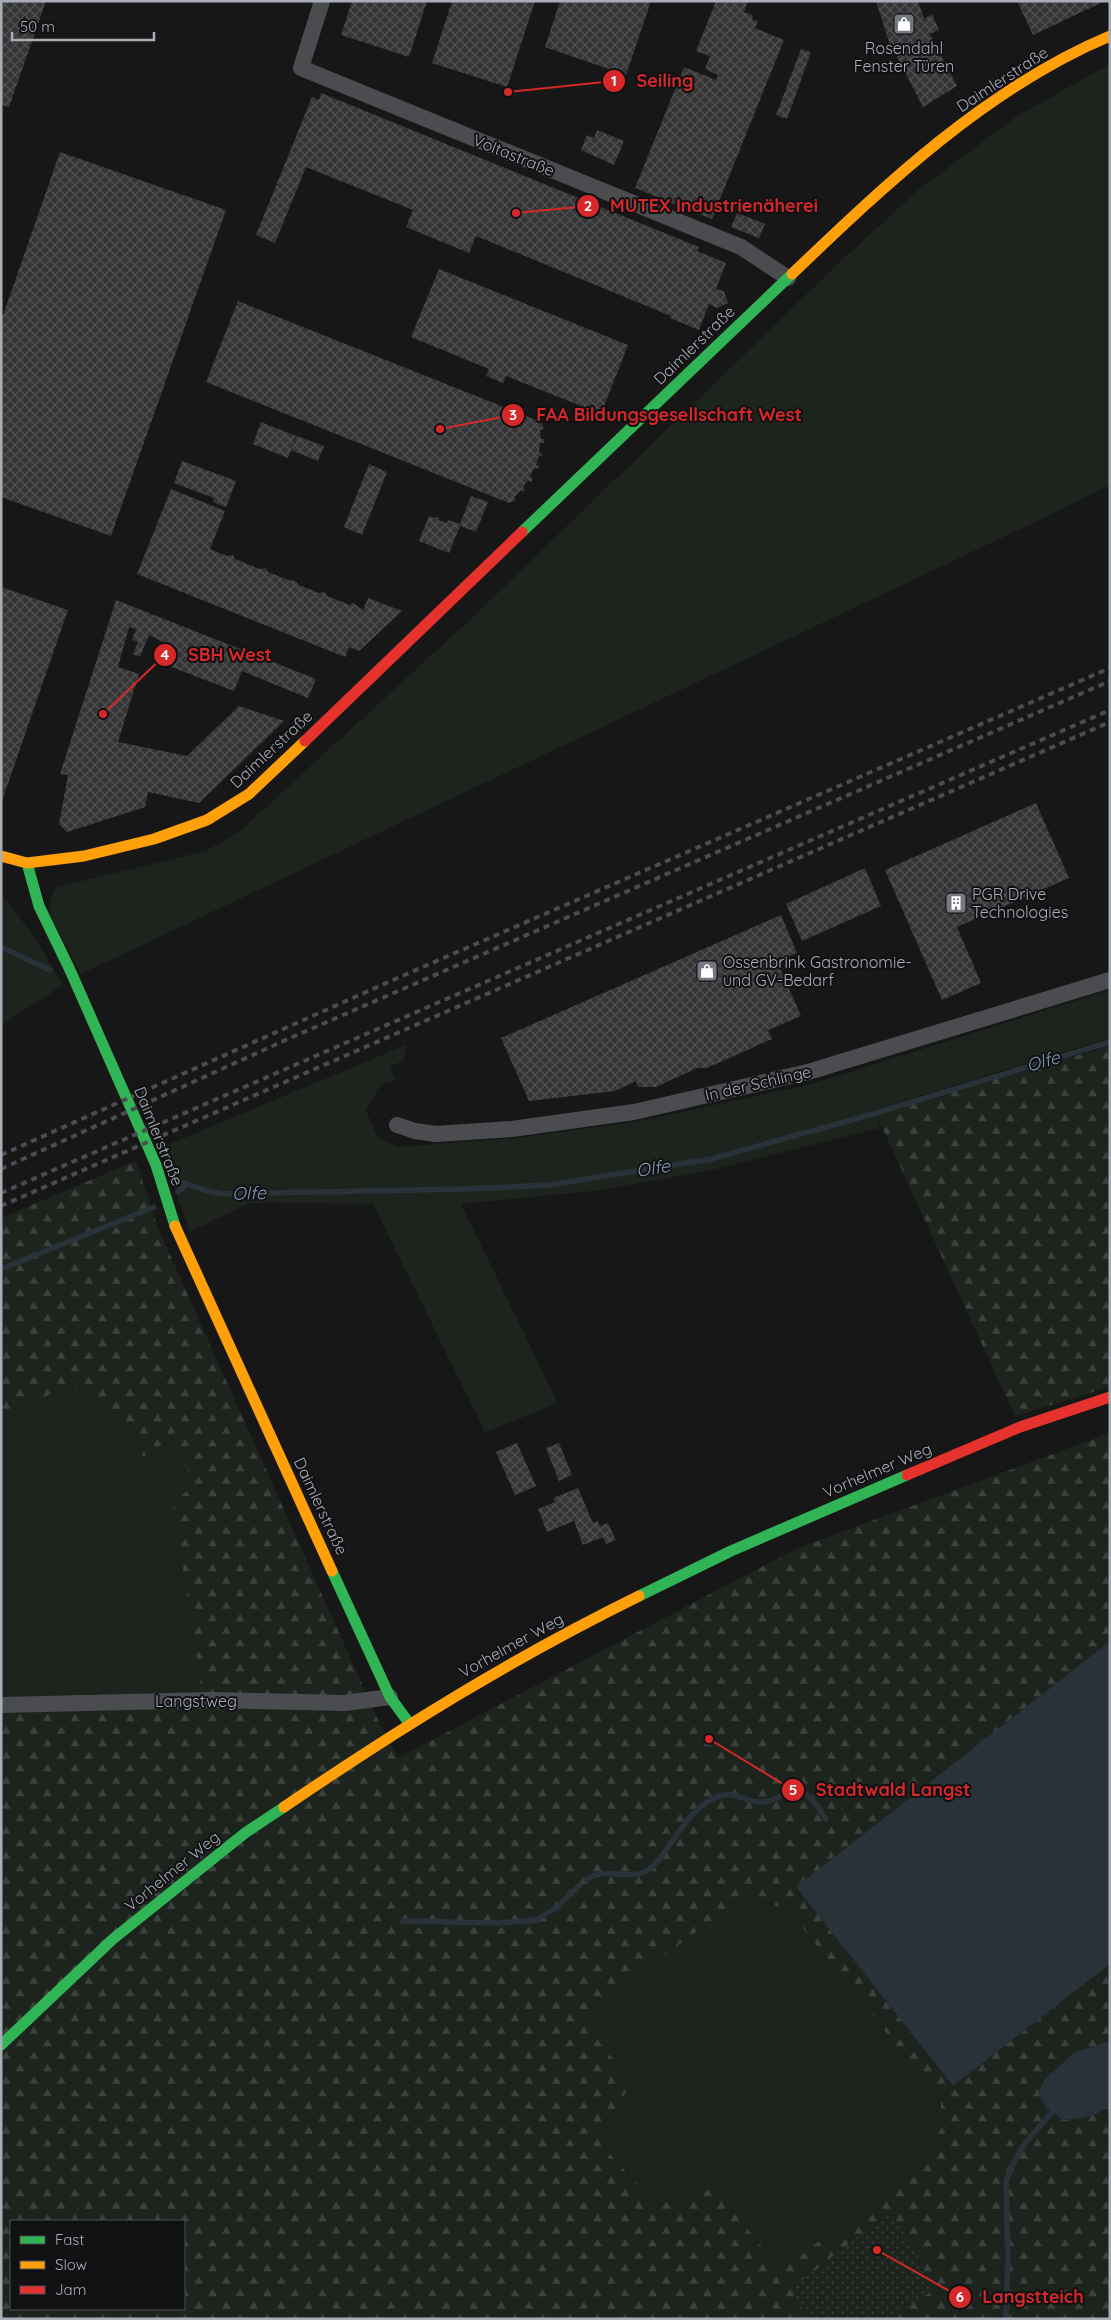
<svg xmlns="http://www.w3.org/2000/svg" width="1111" height="2320" viewBox="0 0 1111 2320" font-family="Quicksand,sans-serif">
  <style>
    .grass { fill: #1d241e }
    .forest { fill: url(#forest-firs); fill-rule: evenodd }
    .park { fill: url(#park-dots) }
    .water { fill: #2a3239 }
    .lines { fill: none; stroke-linecap: round; stroke-linejoin: round }
    .stream { stroke: #2a3239; stroke-width: 5.5 }
    .building { fill: url(#building-cross-hatch) }
    .street { stroke: #4b4c50; stroke-width: 16 }
    .fast { stroke: #30b455; stroke-width: 11 }
    .slow { stroke: #ff9f0a; stroke-width: 11 }
    .jam { stroke: #e5322d; stroke-width: 11 }
    .rail { stroke: #4b4c4f; stroke-width: 4; stroke-dasharray: 6 5; stroke-linecap: butt }
    .labels { text-anchor: middle; dominant-baseline: central; stroke-width: 4; stroke-linejoin: round; paint-order: stroke }
    .poi-label { font-size: 16px; fill: #a8adb8; stroke: #111113; text-anchor: start }
    .street-label { font-size: 16px; fill: #a8adb8; stroke: #111113 }
    .water-label { font-size: 18px; font-style: italic; fill: #7f9bb3; stroke: #111113 }
    .leader { fill: none; stroke: #d62828; stroke-width: 2 }
    .callout-dot { fill: #d62828; stroke: #111113; stroke-width: 2 }
    .mark-label { font-size: 15px; text-anchor: middle; font-weight: bold; fill: #fff }
    .callout-label { font-size: 18px; text-anchor: middle; font-weight: bold; fill: #d62828; stroke: #111113; stroke-width: 4; stroke-linejoin: round; paint-order: stroke }
  </style>
  <defs>
    <pattern id="forest-firs" width="22" height="20" patternUnits="userSpaceOnUse" patternTransform="scale(1.25)"><rect width="22" height="20" fill="#1d241e"/><path d="M5 1l3.5 6h-7zM16 11l3.5 6h-7z" fill="#3b413d"/></pattern>
    <pattern id="park-dots" width="8" height="8" patternUnits="userSpaceOnUse" patternTransform="scale(1.25)"><rect width="8" height="8" fill="#1d241e"/><path d="M2 2h.1M6 6h.1" fill="none" stroke="#3b413d" stroke-width="1.8" stroke-linecap="round"/></pattern>
    <pattern id="building-cross-hatch" width="8" height="8" patternUnits="userSpaceOnUse" patternTransform="scale(1.25)"><rect width="8" height="8" fill="#353536"/><path d="M0 0l8 8M0 8l8-8" fill="none" stroke="#4f5051"/></pattern>
  </defs>
  <rect width="100%" height="100%" fill="#171717"/>
  <g class="grass">
    <polygon points="1110,64 1110,485 1052,514 81,974 50,915 51,897 57,887 206,851 239,832 473,617 840,262 917,191 1016,117"/>
    <polygon points="1,894 30,931 63,985 1,1025"/>
    <polygon points="1110,990 1110,1038 874,1110 880,1128 708,1171 593,1191 461,1204 558,1403 485,1432 373,1204 441,1204 249,1203 190,1232 160,1148 406,1045 404,1060 390,1067 395,1081 380,1085 366,1111 378,1138 398,1147 517,1138 635,1122 812,1084"/>
    <polygon points="61,1389 89,1392 122,1416 143,1456 173,1438 194,1484 173,1504 202,1692 1,1697 1,1424 32,1403"/>
    <polygon points="739,1900 769,1903 789,1911 941,2101 941,2128 926,2159 844,2232 824,2237 782,2271 714,2188 656,2205 600,2143 630,2084 582,2016"/>
  </g>
  <g class="forest">
    <polygon points="1110,1046 1110,1387 1015,1416 876,1114"/>
    <path d="M136 1161 158 1228 378 1720 398 1758 798 1548 1110 1433V1641L796 1887 953 2086 1110 1964V2041L1075 2052 1046 2107 1062 2120C1077 2119 1100 2117 1110 2104V2319H1V1697L202 1692 173 1504 194 1484 173 1438 143 1457 122 1416 89 1392 61 1389 32 1403 1 1423V1218ZM739 1900 769 1903 789 1911 941 2101V2128L926 2159 844 2232 824 2237 782 2271 714 2188 656 2205 600 2143 630 2084 583 2016ZM11 2221H184V2309H11Z"/>
  </g>
  <polygon class="park" points="891,2211 935,2289 891,2319 808,2319 791,2289"/>
  <g class="water">
    <polygon points="1110,1641 1110,1964 953,2086 796,1887"/>
    <path d="M1110 2041V2104C1100 2117 1077 2119 1062 2120L1046 2107 1038 2093 1045 2079 1075 2052Z"/>
  </g>
  <g class="lines">
    <g class="stream">
      <polyline points="1,947 50,970"/>
      <polyline points="182,1182 204,1190 222,1194 466,1189 549,1185 711,1159 869,1115 1110,1042"/>
      <polyline points="178,1192 186,1185"/>
      <polyline points="1,1269 154,1207"/>
      <path d="M586 1880C604 1865 629 1882 648 1870 656 1865 661 1857 666 1850 681 1829 697 1801 723 1795 737 1792 750 1804 764 1802 774 1800 781 1796 790 1793 808 1786 817 1807 826 1819"/>
      <polyline points="403,1921 498,1923 536,1920 556,1908 580,1885"/>
      <polyline points="1006,2319 1008,2258 1006,2180 1016,2158 1026,2142 1052,2112"/>
    </g>
  </g>
  <g class="building">
    <polygon points="1,1 46,1 9,107 1,105"/>
    <polygon points="352,1 427,1 409,57 341,35"/>
    <polygon points="452,1 535,1 507,87 432,63"/>
    <polygon points="560,1 651,1 626,75 545,47"/>
    <polygon points="716,1 748,1 744,12 753,15 752,19 758,21 755,28 784,40 712,219 635,188 684,67 716,80 718,75 705,69 710,56 696,51"/>
    <polygon points="876,1 918,1 924,19 932,14 939,30 930,34 957,86 923,107 888,39"/>
    <polygon points="1017,1 1105,1 1033,35"/>
    <polygon points="801,49 811,52 787,119 776,115"/>
    <polygon points="321,93 699,247 697,251 726,263 716,289 724,291 728,303 717,308 709,304 699,330 670,318 671,316 476,236 469,253 406,227 413,210 306,167 275,243 256,235 312,97 319,100"/>
    <polygon points="597,130 624,141 614,165 581,150 587,135 594,138"/>
    <polygon points="60,152 226,210 111,536 1,497 1,321"/>
    <polygon points="737,213 765,224 759,238 731,227"/>
    <polygon points="439,269 628,345 601,414 506,376 503,383 486,376 489,369 411,337"/>
    <polygon points="238,301 541,422 544,429 540,430 541,439 544,439 544,443 540,443 539,452 542,453 542,456 539,456 536,465 539,466 538,469 534,468 530,477 533,479 531,482 528,480 523,487 525,490 523,492 521,490 514,497 516,500 509,503 206,382"/>
    <polygon points="261,422 296,436 288,458 253,444"/>
    <polygon points="297,436 324,446 318,461 291,450"/>
    <polygon points="182,461 236,481 226,507 213,502 214,498 174,483"/>
    <polygon points="369,464 387,472 362,535 344,527"/>
    <polygon points="171,489 225,511 210,549 227,556 233,555 235,559 260,569 266,568 268,572 291,581 294,580 299,585 319,593 325,592 327,596 350,605 353,603 363,610 368,598 402,611 359,651 349,647 345,657 137,574"/>
    <polygon points="471,496 488,502 476,532 460,526 449,553 419,541 429,516 435,518 436,517 439,518 438,520 447,523 448,520 460,524"/>
    <polygon points="1,587 68,610 2,801 1,801"/>
    <polygon points="116,600 316,679 308,698 242,671 234,691 161,663 169,645 149,635 140,657 133,654 138,642 132,640 136,629 129,627 118,667 139,674 118,742 187,756 239,706 284,721 199,803 148,792 145,807 67,832 59,824 68,775 60,774"/>
    <polygon points="1036,803 1069,878 957,927 981,983 942,1000 885,870"/>
    <polygon points="865,868 881,906 802,941 786,904"/>
    <polygon points="781,915 797,953 777,961 801,1016 768,1030 772,1039 707,1068 697,1068 656,1087 638,1087 636,1081 615,1091 529,1101 501,1038"/>
    <polygon points="517,1443 536,1486 515,1495 496,1452"/>
    <polygon points="559,1443 572,1475 559,1481 546,1448"/>
    <polygon points="578,1488 593,1523 598,1521 600,1526 608,1523 616,1540 606,1544 603,1537 583,1545 574,1521 547,1532 538,1509 555,1502 553,1498"/>
  </g>
  <g class="lines">
    <g class="street">
      <polyline points="322,1 301,68 741,247 788,278"/>
      <polyline points="397,1125 415,1131 436,1134 512,1129 634,1112 808,1072 1110,980"/>
      <polyline points="1,1705 212,1700 345,1703 390,1697"/>
    </g>
    <g class="fast">
      <polyline points="522,532 792,274"/>
      <polyline points="27,863 39,906 70,970 156,1165 175,1226"/>
      <polyline points="332,1571 390,1697 409,1723"/>
      <polyline points="639,1596 731,1551 907,1475"/>
      <polyline points="1,2045 113,1939 245,1833 284,1807"/>
    </g>
    <g class="slow">
      <path d="M792 274C886 184 988 87 1110 36"/>
      <polyline points="1,856 27,863 84,856 154,839 207,820 249,794 305,741"/>
      <polyline points="175,1226 332,1571"/>
      <path d="M284 1807C400 1728 513 1658 639 1596"/>
    </g>
    <g class="jam">
      <polyline points="305,741 522,532"/>
      <polyline points="907,1475 1020,1427 1110,1397"/>
    </g>
    <g class="rail">
      <polyline points="1,1155 393,980 1110,668"/>
      <polyline points="1,1169 288,1039 1110,681"/>
      <polyline points="1,1193 1110,710"/>
      <polyline points="1,1206 1110,722"/>
    </g>
  </g>
  <defs>
    <g id="shop-square" transform="scale(1.125)"><rect x="-9" y="-9" width="18" height="18" rx="4" fill="#757880" stroke="#111113"/><path d="M-5-2.5h2.3a2.7 3.5 0 0 1 5.4 0H5L5.5 6h-11ZM-1.5-2.5h3a1.5 2.3 0 0 0-3 0Z" fill="#fff"/></g>
    <g id="building-square" transform="scale(1.125)"><rect x="-9" y="-9" width="18" height="18" rx="4" fill="#757880" stroke="#111113"/><path d="M-4-6H4V6H1V3H-1V6H-4ZM-2.5-4.3h1.7v1.8h-1.7ZM.8-4.3h1.7v1.8H.8ZM-2.5-1h1.7V.8h-1.7ZM.8-1h1.7V.8H.8Z" fill="#fff"/></g>
  </defs>
  <g fill-rule="evenodd">
    <use href="#shop-square" x="904" y="24"/>
    <use href="#building-square" x="956" y="903"/>
    <use href="#shop-square" x="707" y="971"/>
  </g>
  <g class="labels">
    <g class="poi-label">
      <text x="904" y="48" text-anchor="middle">Rosendahl<tspan x="904" dy="18">Fenster Türen</tspan></text>
      <text x="972" y="894">PGR Drive<tspan x="972" dy="18">Technologies</tspan></text>
      <text x="723" y="962">Ossenbrink Gastronomie-<tspan x="723" dy="18">und GV-Bedarf</tspan></text>
    </g>
    <g class="street-label">
      <text transform="translate(1002 79) rotate(-33)">Daimlerstraße</text>
      <text transform="translate(514 155) rotate(22)">Voltastraße</text>
      <text transform="translate(694 345) rotate(-44)">Daimlerstraße</text>
      <text transform="translate(271 749) rotate(-43)">Daimlerstraße</text>
      <text transform="translate(758 1083) rotate(-13)">In der Schlinge</text>
      <text transform="translate(159 1136) rotate(68)">Daimlerstraße</text>
      <text transform="translate(877 1470) rotate(-23)">Vorhelmer Weg</text>
      <text transform="translate(321 1506) rotate(65)">Daimlerstraße</text>
      <text transform="translate(511 1645) rotate(-29)">Vorhelmer Weg</text>
      <text x="196" y="1701">Langstweg</text>
      <text transform="translate(172 1871) rotate(-39)">Vorhelmer Weg</text>
    </g>
    <g class="water-label">
      <text transform="translate(1043 1061) rotate(-16)">Olfe</text>
      <text transform="translate(653 1168) rotate(-9)">Olfe</text>
      <text transform="translate(249 1193) rotate(-2)">Olfe</text>
    </g>
  </g>
  <path class="leader" d="M508 92L614 81M516 213L588 206M440 429L513 415M103 714L165 655M709 1739L793 1790M877 2250L960 2297"/>
  <g class="callout-dot">
    <circle cx="508" cy="92" r="5"/>
    <circle cx="516" cy="213" r="5"/>
    <circle cx="440" cy="429" r="5"/>
    <circle cx="103" cy="714" r="5"/>
    <circle cx="709" cy="1739" r="5"/>
    <circle cx="877" cy="2250" r="5"/>
    <circle cx="614" cy="81" r="12"/>
    <circle cx="588" cy="206" r="12"/>
    <circle cx="513" cy="415" r="12"/>
    <circle cx="165" cy="655" r="12"/>
    <circle cx="793" cy="1790" r="12"/>
    <circle cx="960" cy="2297" r="12"/>
  </g>
  <g class="mark-label">
    <text x="614" y="86">1</text>
    <text x="588" y="211">2</text>
    <text x="513" y="420">3</text>
    <text x="165" y="660">4</text>
    <text x="793" y="1795">5</text>
    <text x="960" y="2302">6</text>
  </g>
  <g class="callout-label">
    <text x="665" y="87">Seiling</text>
    <text x="714" y="212">MUTEX Industrienäherei</text>
    <text x="669" y="421">FAA Bildungsgesellschaft West</text>
    <text x="230" y="661">SBH West</text>
    <text x="893" y="1796">Stadtwald Langst</text>
    <text x="1033" y="2303">Langstteich</text>
  </g>
  <rect width="1111" height="2320" fill="none" stroke="#a8adb8" stroke-width="5"/>
  <rect x="10" y="2220" width="175" height="90" fill="#111113" stroke="#4d4f55"/>
  <rect x="20" y="2236" width="25" height="8" fill="#30b455" stroke="#4d4f55"/>
  <text x="55" y="2245" font-size="15" fill="#a8adb8">Fast</text>
  <rect x="20" y="2261" width="25" height="8" fill="#ff9f0a" stroke="#4d4f55"/>
  <text x="55" y="2270" font-size="15" fill="#a8adb8">Slow</text>
  <rect x="20" y="2286" width="25" height="8" fill="#e5322d" stroke="#4d4f55"/>
  <text x="55" y="2295" font-size="15" fill="#a8adb8">Jam</text>
  <path d="M12 32v8h142v-8" fill="none" stroke="#a8adb8" stroke-width="2.5"/>
  <text x="20" y="32" font-size="15" fill="#a8adb8" stroke="#111113" stroke-width="4" paint-order="stroke">50 m</text>
</svg>
